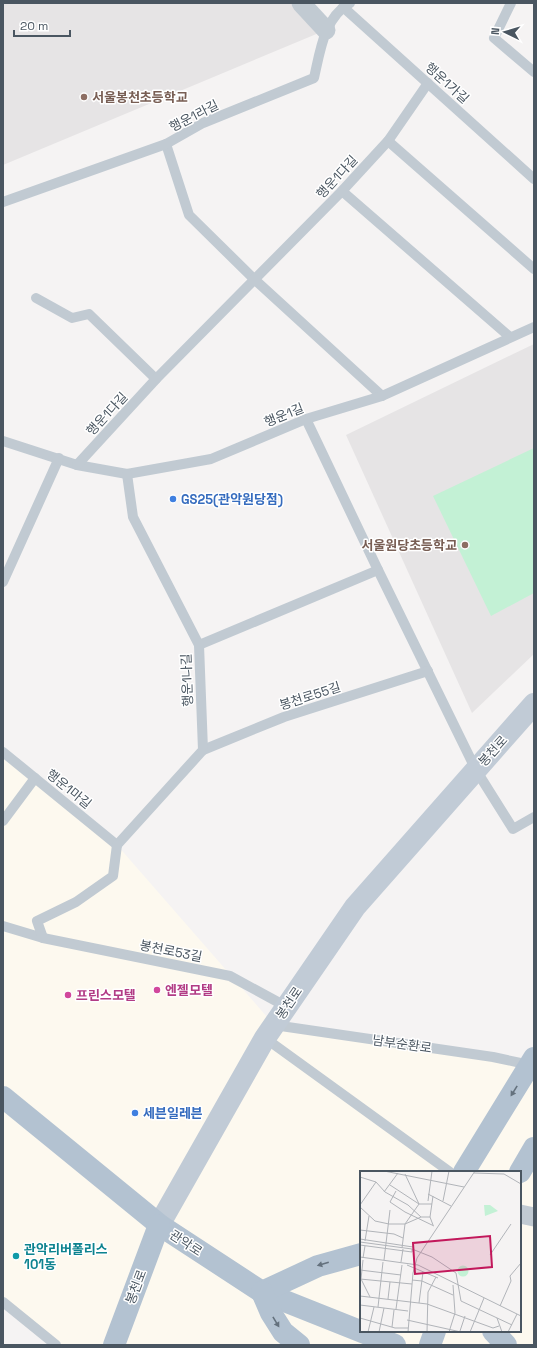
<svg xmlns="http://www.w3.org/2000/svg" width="537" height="1348" viewBox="0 0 537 1348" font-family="'Space Grotesk','Noto Sans KR',sans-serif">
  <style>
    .commercial { fill: #fdf9ef; fill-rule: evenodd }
    .education { fill: #e6e4e5 }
    .green { fill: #c3f1d5 }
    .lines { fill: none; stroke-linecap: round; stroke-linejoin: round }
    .lane { stroke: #c1cad2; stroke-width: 10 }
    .street { stroke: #c1cad2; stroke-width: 19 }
    .secondary { stroke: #c1cbd6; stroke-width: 22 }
    .primary { stroke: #b3c2d1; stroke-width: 22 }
    .oneway { fill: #64717d }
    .education-dot { fill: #8d6e63; stroke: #fff; stroke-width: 1.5 }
    .shop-dot { fill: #3f7fe0; stroke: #fff; stroke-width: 1.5 }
    .hotel-dot { fill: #d1479c; stroke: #fff; stroke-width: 1.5 }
    .culture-dot { fill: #0f9aa8; stroke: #fff; stroke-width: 1.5 }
    .labels { text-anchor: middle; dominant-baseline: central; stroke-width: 3; stroke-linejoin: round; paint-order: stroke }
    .street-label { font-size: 13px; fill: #4a5661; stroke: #fff }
    .education-label { font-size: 13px; font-weight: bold; fill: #785e54; stroke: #fff; text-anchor: start }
    .shop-label { font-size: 13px; font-weight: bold; fill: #366cbe; stroke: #fff; text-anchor: start }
    .hotel-label { font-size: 13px; font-weight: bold; fill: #b23c85; stroke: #fff; text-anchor: start }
    .culture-label { font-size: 13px; font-weight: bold; fill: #0d838f; stroke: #fff; text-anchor: start }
    .inset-road { fill: none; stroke: #b1b4b9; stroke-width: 1 }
    .view { fill: #c2185b; fill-opacity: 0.15; stroke: #c2185b; stroke-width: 2 }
    .inset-edge { fill: none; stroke: #4a5661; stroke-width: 2 }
  </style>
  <rect width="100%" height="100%" fill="#f5f3f3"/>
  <path class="commercial" d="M3 752 117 845 274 1025 534 1066V1345H56L3 1302ZM361 1172H520V1331H361Z"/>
  <g class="education">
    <polygon points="3,3 301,3 326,30 3,165"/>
    <polygon points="534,344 534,654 472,713 346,435"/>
  </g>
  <polygon class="green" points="534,448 534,593 491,616 433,496"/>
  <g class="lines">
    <g class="lane">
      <polyline points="511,3 494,38 534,72"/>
      <polyline points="343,7 534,179"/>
      <polyline points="388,141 534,269"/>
      <polyline points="166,144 189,215 254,279 382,396"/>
      <polyline points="342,191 510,337"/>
      <path d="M3 202 166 144 203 123 314 78C320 52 324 17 350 3"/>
      <polyline points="36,298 72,318 89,314 156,379"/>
      <polyline points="306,419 378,570 476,770 513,829 534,817"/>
      <polyline points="3,441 77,465 127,474 211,459 306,419 382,396 534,327"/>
      <polyline points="77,465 156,379 342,191 388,141 428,83"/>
      <polyline points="3,582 59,458"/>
      <polyline points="199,645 378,570"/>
      <polyline points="203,750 284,717 428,671"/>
      <polyline points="3,752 117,845"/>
      <polyline points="3,821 35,778"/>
      <polyline points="117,845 203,750 199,645 133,517 127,474"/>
      <polyline points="3,926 43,938 230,976 287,1007"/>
      <polyline points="43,938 37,921 76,902 113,876 117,845"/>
      <polyline points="274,1025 493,1057 530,1065"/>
      <polyline points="265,1038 450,1172"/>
      <polyline points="3,1302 56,1345"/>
    </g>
    <g class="street">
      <polyline points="301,3 326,30"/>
      <polyline points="520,1214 534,1217"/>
    </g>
    <polyline class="secondary" points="159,1225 265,1038 355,907 534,704"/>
    <g class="primary">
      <polyline points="3,1097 161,1226 262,1292 395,1345"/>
      <polyline points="464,1172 534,1058"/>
      <polyline points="520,1172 534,1148"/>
      <polyline points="262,1292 318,1266 361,1254"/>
      <polyline points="262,1292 271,1313 283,1332 299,1345"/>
      <polyline points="493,1331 506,1345"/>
      <polyline points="114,1345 159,1225"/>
      <polyline points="430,1345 435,1331"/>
    </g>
  </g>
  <defs><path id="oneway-solid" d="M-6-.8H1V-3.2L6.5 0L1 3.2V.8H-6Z"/></defs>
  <g class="oneway">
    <use href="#oneway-solid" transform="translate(514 1091) rotate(122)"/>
    <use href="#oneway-solid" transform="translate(323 1264) rotate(164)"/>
    <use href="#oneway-solid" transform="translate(276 1322) rotate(59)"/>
  </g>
  <g class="education-dot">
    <circle cx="84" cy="97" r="4"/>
    <circle cx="465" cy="545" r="4"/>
  </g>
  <g class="shop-dot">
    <circle cx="173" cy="499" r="4"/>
    <circle cx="135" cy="1113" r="4"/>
  </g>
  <g class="hotel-dot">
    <circle cx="157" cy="990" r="4"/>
    <circle cx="68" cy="995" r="4"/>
  </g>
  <circle class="culture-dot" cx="16" cy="1256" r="4"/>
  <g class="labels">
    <g class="street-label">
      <text transform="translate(447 83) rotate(42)">행운1가길</text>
      <text transform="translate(194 116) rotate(-27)">행운1라길</text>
      <text transform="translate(337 177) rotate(-47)">행운1다길</text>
      <text transform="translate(107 414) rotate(-47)">행운1다길</text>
      <text transform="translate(284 415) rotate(-22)">행운1길</text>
      <text transform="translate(187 680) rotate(-92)">행운1나길</text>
      <text transform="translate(310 696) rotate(-18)">봉천로55길</text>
      <text transform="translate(493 751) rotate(-48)">봉천로</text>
      <text transform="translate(69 789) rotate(39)">행운1마길</text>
      <text transform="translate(171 951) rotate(11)">봉천로53길</text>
      <text transform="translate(289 1003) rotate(-56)">봉천로</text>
      <text transform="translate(402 1044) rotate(8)">남부순환로</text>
      <text transform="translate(186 1243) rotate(33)">관악로</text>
      <text transform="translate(136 1287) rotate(-69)">봉천로</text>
    </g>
    <g class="education-label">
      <text x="92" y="97">서울봉천초등학교</text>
      <text x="457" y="545" text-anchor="end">서울원당초등학교</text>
    </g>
    <g class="shop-label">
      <text x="181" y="499">GS25(관악원당점)</text>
      <text x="143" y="1113">세븐일레븐</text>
    </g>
    <g class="hotel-label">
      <text x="165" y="990">엔젤모텔</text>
      <text x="76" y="995">프린스모텔</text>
    </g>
    <g class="culture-label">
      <text x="24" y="1249">관악리버폴리스<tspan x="24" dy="15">101동</tspan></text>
    </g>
  </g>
  <g transform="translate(360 1171)">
    <rect width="161" height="161" fill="#f5f3f3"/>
    <path d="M124 34H130L138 40 125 45ZM97.5 100a5.5 5.5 0 1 1 11 0a5.5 5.5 0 1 1-11 0Z" fill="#c3f1d5"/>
    <path class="inset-road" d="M24 0 104 16M114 2 144 3 161 13M0 6 16 11 25 21 48 34 61 46H70L73 54M30 14 59 33H72M36 20 30 31 45 41 74 55M24 21 38 2M68 23 91 35M68 30 72 0M83 30 89 0M0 34 16 11M0 36 15 50 29 53H45L61 46M70 46 73 25M0 59 34 63 43 67M0 68 53 76M5 70 9 45M0 71 52 78 72 86 96 102 101 130 152 154M0 74 52 81V78M42 77 45 53 59 33 45 3M130 84 151 53M0 86 58 94 161 145M3 87 5 75M3 89 1 108 10 126M24 89 30 39M41 91 43 78M47 94 78 107M0 99 41 104M0 108 52 113M52 109 62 110 93 124M0 125 67 133 133 157 139 155M28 128 30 111M59 132 63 101M0 134 48 140M140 135 151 110 150 105 161 92M18 136 23 91M36 138 42 94M0 147 35 157H48M137 147 142 161M47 149 101 161M32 156 34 139M100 160 105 145M8 161 14 136M19 161 24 137M48 161 53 102 57 87 115 0M67 161 68 121 76 106M89 161 95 142 93 114M110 161 124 127M148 161 157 143"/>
    <path class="view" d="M130 65 132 96 55 103 53 72Z"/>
    <rect width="161" height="161" class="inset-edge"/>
  </g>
  <rect width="537" height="1348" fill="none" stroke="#4a5661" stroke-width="8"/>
  <g transform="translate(505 32) rotate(275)" stroke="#ffffff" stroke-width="3" paint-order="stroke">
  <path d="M0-3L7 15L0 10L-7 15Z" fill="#4a5661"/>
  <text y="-6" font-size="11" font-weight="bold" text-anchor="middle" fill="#4a5661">N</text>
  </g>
  <path d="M14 30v6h56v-6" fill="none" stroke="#4a5661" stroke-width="2"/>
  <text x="20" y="30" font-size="12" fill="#4a5661" stroke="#ffffff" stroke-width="3" paint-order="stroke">20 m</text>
</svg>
